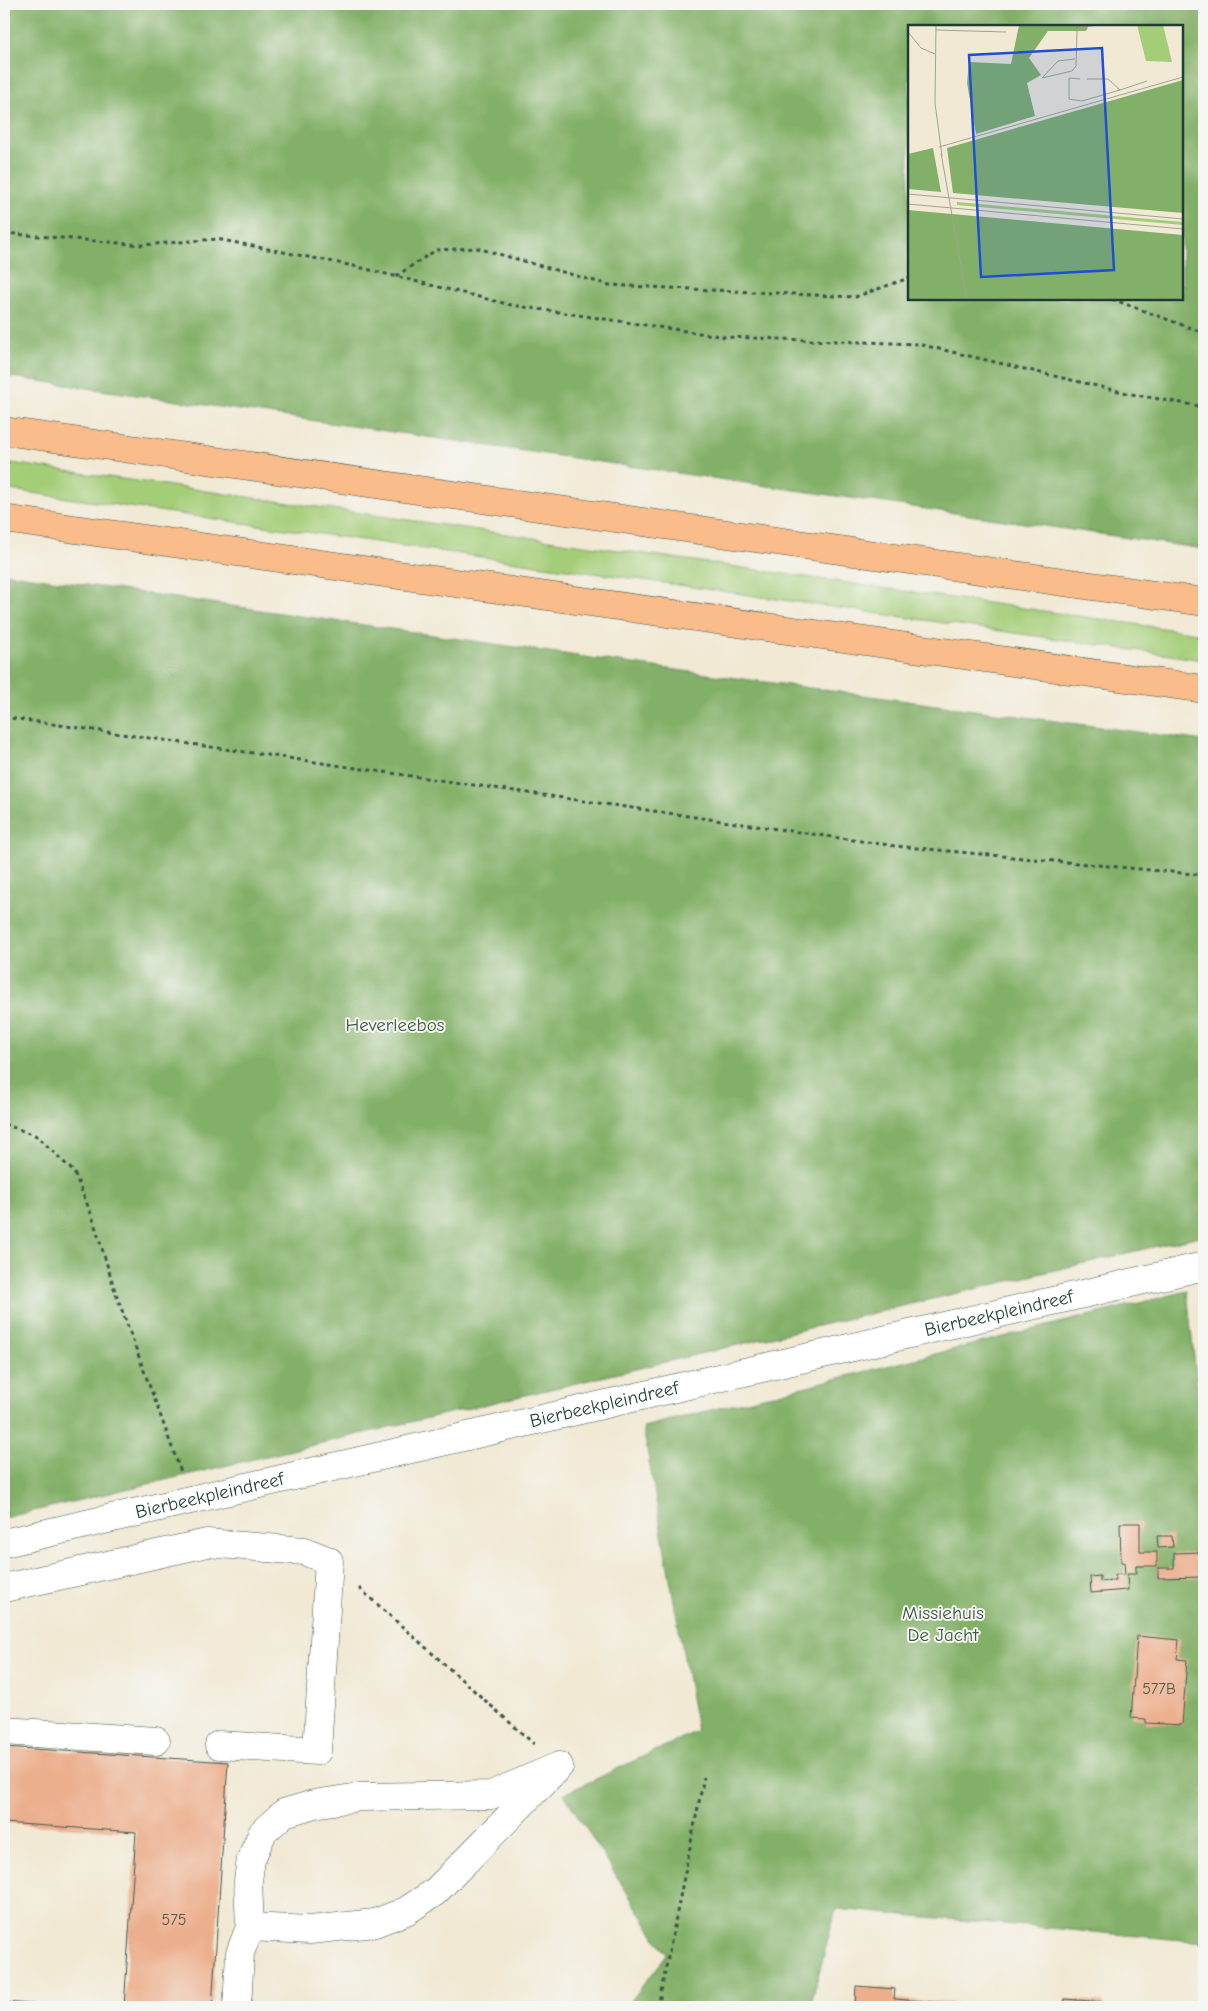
<svg xmlns="http://www.w3.org/2000/svg" width="1208" height="2011" viewBox="0 0 1208 2011" font-family="'Comic Neue',sans-serif">
  <style>
    .green { fill: #a4cd78; stroke: #628556 }
    .forest { fill: #83b068; stroke: #51764e; fill-rule: evenodd }
    .building { fill: #ecaf8d }
    .lines { fill: none; stroke-linecap: round; stroke-linejoin: round }
    .minor-casing { stroke: #3e574c; stroke-width: 29 }
    .highway-casing { stroke: #3e574c; stroke-width: 29 }
    .path { stroke: #3e574c; stroke-width: 3; stroke-dasharray: 4 4; stroke-linecap: butt }
    .minor { stroke: #fff; stroke-width: 28 }
    .highway { stroke: #f9bc8a; stroke-width: 28 }
    .labels { text-anchor: middle; dominant-baseline: central; stroke-width: 4; stroke-linejoin: round; paint-order: stroke }
    .number-label { font-size: 16px; fill: #525a4a }
    .park-label { font-size: 19px; fill: #3a5a42; stroke: #f6f6f2 }
    .street-label { font-size: 19px; fill: #1f3d34; stroke: #f6f6f2 }
    .inset-road { fill: none; stroke: #9da494; stroke-width: 1 }
    .view { fill: #1d4ed8; fill-opacity: 0.15; stroke: #1d4ed8; stroke-width: 2.5 }
    .inset-edge { fill: none; stroke: #1f3d34; stroke-width: 2.5 }
  </style>
  <rect width="100%" height="100%" fill="#f6f6f2"/>
  <filter id="ink" filterUnits="userSpaceOnUse"><feTurbulence type="fractalNoise" baseFrequency=".02" numOctaves="2"/><feDisplacementMap in="SourceGraphic" scale="10" xChannelSelector="R" yChannelSelector="G"/><feConvolveMatrix kernelMatrix="1 2 1 2 8 2 1 2 1" color-interpolation-filters="sRGB"/></filter>
  <filter id="wash" filterUnits="userSpaceOnUse"><feTurbulence type="fractalNoise" baseFrequency=".0096" numOctaves="4" result="noise"/><feDisplacementMap in="SourceGraphic" scale="20" xChannelSelector="R" yChannelSelector="G"/><feGaussianBlur stdDeviation="1.12" result="paint"/><feColorMatrix in="noise" values="0 0 0 0 0 0 0 0 0 0 0 0 0 0 0 0 0 1.4 0 .05"/><feComposite in="paint" operator="in"/></filter>
  <g filter="url(#wash)">
    <rect width="100%" height="100%" fill="#f1e9d4"/>
    <polygon class="green" points="4,462 1204,634 1204,660 4,489"/>
    <g class="forest">
      <path d="M4 4H1204V549L4 376ZM909 26H1182V299H909Z"/>
      <polygon points="4,573 647,666 1204,741 1204,1235 4,1518"/>
      <polygon points="1187,1291 1204,1452 1204,1942 836,1909 810,2007 626,2007 667,1955 564,1794 697,1731 643,1427"/>
    </g>
    <g id="blocks">
      <g class="building">
        <polygon points="1120,1523 1140,1523 1140,1552 1157,1552 1157,1566 1136,1566 1136,1574 1127,1574 1128,1590 1091,1593 1090,1577 1100,1576 1100,1581 1115,1580 1115,1575 1125,1574 1124,1562 1121,1562"/>
        <polygon points="1157,1536 1172,1536 1173,1547 1158,1548"/>
        <polygon points="1204,1552 1204,1577 1158,1578 1158,1568 1174,1568 1174,1553"/>
        <polygon points="1137,1636 1179,1640 1177,1659 1187,1660 1182,1725 1146,1723 1146,1719 1131,1718"/>
        <polygon points="4,1747 228,1762 212,2007 124,2007 136,1832 4,1823"/>
        <polygon points="856,1986 895,1989 894,1999 977,2005 977,2007 855,2007"/>
        <polygon points="1065,1999 1103,2002 1103,2007 1064,2007"/>
        <polygon points="4,2002 57,2006 57,2007 4,2007"/>
      </g>
    </g>
  </g>
  <g filter="url(#ink)">
    <use href="#blocks" fill-opacity="0" stroke="#3e574c" stroke-width="1"/>
    <g class="lines">
      <g class="minor-casing">
        <g id="minor">
          <path id="s1" d="M4 1543 1204 1266"/>
          <polyline points="4,1588 207,1543 304,1551 329,1561 317,1751 219,1745"/>
          <polyline points="4,1731 156,1741"/>
          <polyline points="237,2007 240,1953 250,1927 248,1881 251,1859 263,1832 284,1813 314,1804 359,1797 491,1795 559,1766 435,1892 406,1911 375,1923 310,1930 250,1927"/>
        </g>
      </g>
      <g class="highway-casing">
        <g id="highway">
          <polyline points="4,431 1204,602"/>
          <polyline points="4,519 1204,689"/>
        </g>
      </g>
      <g class="path">
        <polyline points="4,233 142,245 217,239 354,266 511,305 726,337 918,344 1131,394 1204,407"/>
        <polyline points="396,276 436,250 477,248 609,285 855,297 909,278"/>
        <polyline points="1112,299 1204,333"/>
        <polyline points="4,717 895,846 1204,875"/>
        <polyline points="4,1124 37,1136 74,1172 92,1216 116,1294 181,1472"/>
        <polyline points="359,1588 534,1744"/>
        <polyline points="658,2007 704,1777"/>
      </g>
      <use href="#minor" class="minor"/>
      <use href="#highway" class="highway"/>
    </g>
  </g>
  <g class="labels">
    <g class="number-label">
      <text x="1159" y="1689">577B</text>
      <text x="174" y="1920">575</text>
    </g>
    <g class="park-label">
      <text x="395" y="1025">Heverleebos</text>
      <text x="943" y="1613">Missiehuis<tspan x="943" dy="22">De Jacht</tspan></text>
    </g>
    <g class="street-label">
      <text stroke="none"><textPath href="#s1" startOffset="1021">Bierbeekpleindreef</textPath></text>
      <text stroke="none"><textPath href="#s1" startOffset="616">Bierbeekpleindreef</textPath></text>
      <text stroke="none"><textPath href="#s1" startOffset="211">Bierbeekpleindreef</textPath></text>
    </g>
  </g>
  <g transform="translate(908 25)">
    <rect width="275" height="275" fill="#f1e9d4"/>
    <path d="M229 0H255L264 37 238 36ZM49 177 275 197V200L49 180Z" fill="#a4cd78"/>
    <path d="M111 0H181L178 6H140L121 33 133 50 119 58 127 91 68 109 59 58 61 37 103 39ZM275 55V188L45 168 39 123ZM25 123 33 167 0 164V129ZM0 185 275 210V275H0Z" fill="#83b068"/>
    <path class="inset-road" d="M28 0 27 78 34 131M28 5 98 7M0 7 13 23 27 29M167 34 150 36 134 53 164 46 168 41 169 6 174 2 191 0M172 54 161 53V74L174 76 212 65M179 54H200L212 65 239 56M31 122 275 52M33 128 59 275M0 169 275 194M0 179 275 204"/>
    <path class="view" d="M194 23 206 245 73 252 61 30Z"/>
    <rect width="275" height="275" class="inset-edge"/>
  </g>
  <rect width="1208" height="2011" fill="none" stroke="#f6f6f2" stroke-width="20"/>
</svg>
